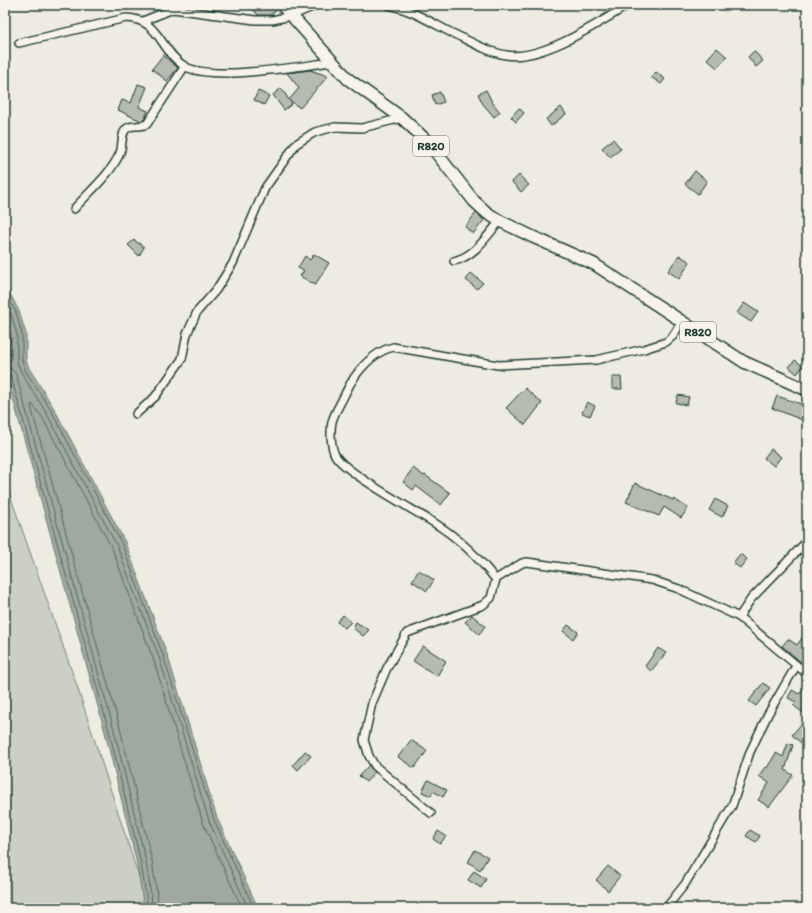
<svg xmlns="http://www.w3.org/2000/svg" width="812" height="913" viewBox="0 0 812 913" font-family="Itim,sans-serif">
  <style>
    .green { fill: #cccfc4; stroke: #76867c }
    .water { fill: #9fa99f; stroke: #6c7e74 }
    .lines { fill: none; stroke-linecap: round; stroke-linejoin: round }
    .shore { stroke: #52685f; stroke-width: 1 }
    .building { fill: #b5bbb0; stroke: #1f3d34 }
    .minor-casing { stroke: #1f3d34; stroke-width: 10 }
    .primary-casing { stroke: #1f3d34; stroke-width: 14 }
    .minor { stroke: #f7f3e8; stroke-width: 7 }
    .primary { stroke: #f7f3e8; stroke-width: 11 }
    .labels { text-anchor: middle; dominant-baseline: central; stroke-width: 3.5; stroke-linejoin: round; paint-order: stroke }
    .shield { fill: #f7f3e8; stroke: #60746a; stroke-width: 1 }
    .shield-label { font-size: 12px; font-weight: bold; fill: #1f3d34 }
  </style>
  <rect width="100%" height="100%" fill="#eeece1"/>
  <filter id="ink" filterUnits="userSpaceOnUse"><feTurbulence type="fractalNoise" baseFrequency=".025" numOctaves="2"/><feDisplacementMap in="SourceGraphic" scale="8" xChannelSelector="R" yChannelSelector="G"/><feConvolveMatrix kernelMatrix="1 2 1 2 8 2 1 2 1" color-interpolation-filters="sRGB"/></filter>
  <g filter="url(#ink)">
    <polygon class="green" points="5,481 76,683 149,908 5,908"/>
    <polygon class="water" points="5,284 19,311 26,334 26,360 29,368 55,410 125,542 168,657 217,818 258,908 144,908 137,864 105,732 5,370"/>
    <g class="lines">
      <g class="shore">
        <polyline points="5,293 16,312 22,334 22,360 25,370 52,412 122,544 164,658 214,820 254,908"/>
        <polyline points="5,303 11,314 17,335 17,361 21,372 47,414 117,546 160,660 209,821 248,908"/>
        <polyline points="5,316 11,336 11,359 10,361 5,361"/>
        <polyline points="5,367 11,369 16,374 114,730 146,862 153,908"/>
        <polyline points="5,372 11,376 109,731 141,863 148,908"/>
        <polyline points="159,908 152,861 120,728 31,407 32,404 42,417 112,548 154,661 203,823 242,908"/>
      </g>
    </g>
    <g class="building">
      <polygon points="249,5 271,5 276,11 270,15 258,15"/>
      <polygon points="717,48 727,57 717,68 707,59"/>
      <polygon points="754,51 763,61 756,67 748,57"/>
      <polygon points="163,55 178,68 167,81 152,69"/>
      <polygon points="310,70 328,76 300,108 289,100 299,88 287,73"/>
      <polygon points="656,72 665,79 661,84 651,77"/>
      <polygon points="138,84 147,87 139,107 148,111 144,120 141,121 118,110 122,100 131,103"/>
      <polygon points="281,88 292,104 284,110 273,95"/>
      <polygon points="486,90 492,102 500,112 494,117 483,104 478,94"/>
      <polygon points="258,91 269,96 264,105 254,100"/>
      <polygon points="440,92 444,102 435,105 432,95"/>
      <polygon points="561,107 566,114 551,126 546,119"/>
      <polygon points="519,108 524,113 516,122 511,117"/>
      <polygon points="613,139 621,149 610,157 602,148"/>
      <polygon points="695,171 707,181 698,194 685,184"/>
      <polygon points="519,175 529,185 521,192 512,182"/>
      <polygon points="476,213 484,220 473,234 465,227"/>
      <polygon points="134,240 144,247 139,256 128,245"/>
      <polygon points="314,254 329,263 315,285 300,276 304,271 298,268 305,256 310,260"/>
      <polygon points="679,255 690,262 679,279 668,271"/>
      <polygon points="471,273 483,283 477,289 466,280"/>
      <polygon points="744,303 758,312 751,322 737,313"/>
      <polygon points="795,360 803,366 797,374 789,367"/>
      <polygon points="612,377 621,377 622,389 612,389"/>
      <polygon points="525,388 542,403 525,425 506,408"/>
      <polygon points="678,395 689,397 687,405 676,403"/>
      <polygon points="777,396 807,406 807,422 772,408"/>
      <polygon points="587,402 595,406 590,416 582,413"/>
      <polygon points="771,449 781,457 774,466 764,458"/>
      <polygon points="413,468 424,476 425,475 450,493 441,505 416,486 413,490 403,482"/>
      <polygon points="635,483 673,500 674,499 688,508 681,518 664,507 659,516 626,502"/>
      <polygon points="715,499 728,506 722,517 709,510"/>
      <polygon points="740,554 747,559 740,568 733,563"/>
      <polygon points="419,570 434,580 427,591 412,581"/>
      <polygon points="343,615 351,622 345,628 337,622"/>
      <polygon points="472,615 485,626 479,634 465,622"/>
      <polygon points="356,622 369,630 363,636 353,628"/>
      <polygon points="568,625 578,632 573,639 563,631"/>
      <polygon points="807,631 807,667 782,646 788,639 797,645"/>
      <polygon points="423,646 446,661 437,676 413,661"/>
      <polygon points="658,648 666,653 651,671 645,666"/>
      <polygon points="763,683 770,688 756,706 749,701"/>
      <polygon points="807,685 807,707 803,713 793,705 796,702 788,698 792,690 799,694"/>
      <polygon points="802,723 807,727 807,736 801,743 792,735"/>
      <polygon points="411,740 427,751 414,768 398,757"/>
      <polygon points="788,743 793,745 785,770 793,775 769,807 758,800 769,783 759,776 765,767 767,768 776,753 783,757"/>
      <polygon points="305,751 311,756 298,770 293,765"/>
      <polygon points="369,765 375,772 366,782 359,776"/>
      <polygon points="428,780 447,790 443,797 433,791 431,796 422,792"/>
      <polygon points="750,830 760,836 756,842 746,836"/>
      <polygon points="438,831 446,836 440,844 433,839"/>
      <polygon points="475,850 488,857 480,870 468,862"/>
      <polygon points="608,866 620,876 608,891 596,880"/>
      <polygon points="474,871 486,879 481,888 468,880"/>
    </g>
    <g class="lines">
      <g class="minor-casing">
        <g id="minor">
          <path d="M388 5C411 9 432 23 452 33 470 41 487 52 506 55 542 61 597 24 628 5"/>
          <polyline points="143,21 173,9 255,20 272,20 291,16 317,5"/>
          <path d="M19 43 126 18C160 19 160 51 184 66 211 82 300 66 332 62"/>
          <path d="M74 209C89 192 111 174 120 153 123 146 120 131 129 127 134 125 141 127 147 124L185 66"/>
          <path d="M454 261C475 256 486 237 500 221"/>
          <polyline points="136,414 155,397 182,359 187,334 197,312 216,290 233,263 265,188 296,144 315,132 335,127 362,128 402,118"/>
          <polyline points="807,541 751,599 739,617 807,674"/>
          <path d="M496 580C480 559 458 538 436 524 416 511 345 473 335 455 331 447 330 431 332 422 334 413 342 401 346 392 355 373 372 352 393 347L498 365 596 360 644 349 666 342 673 336 682 321"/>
          <polyline points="431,813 375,766 369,756 364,740 372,703 387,668 407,633 483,605 491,598 496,579 522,563 527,562 652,580 679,589 739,617"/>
          <polyline points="666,908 685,884 732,806 750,752 768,714 796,666"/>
        </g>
      </g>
      <g class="primary-casing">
        <polyline id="primary" points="282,5 348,79 402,118 427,141 474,201 487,213 500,221 533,237 594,264 744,362 807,390"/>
      </g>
      <use href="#minor" class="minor"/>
      <use href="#primary" class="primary"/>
    </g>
  </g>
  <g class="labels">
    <g class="shield">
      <rect x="413" y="136" width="36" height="20" rx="3"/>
      <rect x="680" y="322" width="36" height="20" rx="3"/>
    </g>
    <g class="shield-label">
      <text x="431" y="146">R820</text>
      <text x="698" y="332">R820</text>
    </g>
  </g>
  <rect width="812" height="913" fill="none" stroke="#f7f3e8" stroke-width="20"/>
  <rect x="10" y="10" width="792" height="893" fill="none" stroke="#1f3d34" stroke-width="1.5" filter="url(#ink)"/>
</svg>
